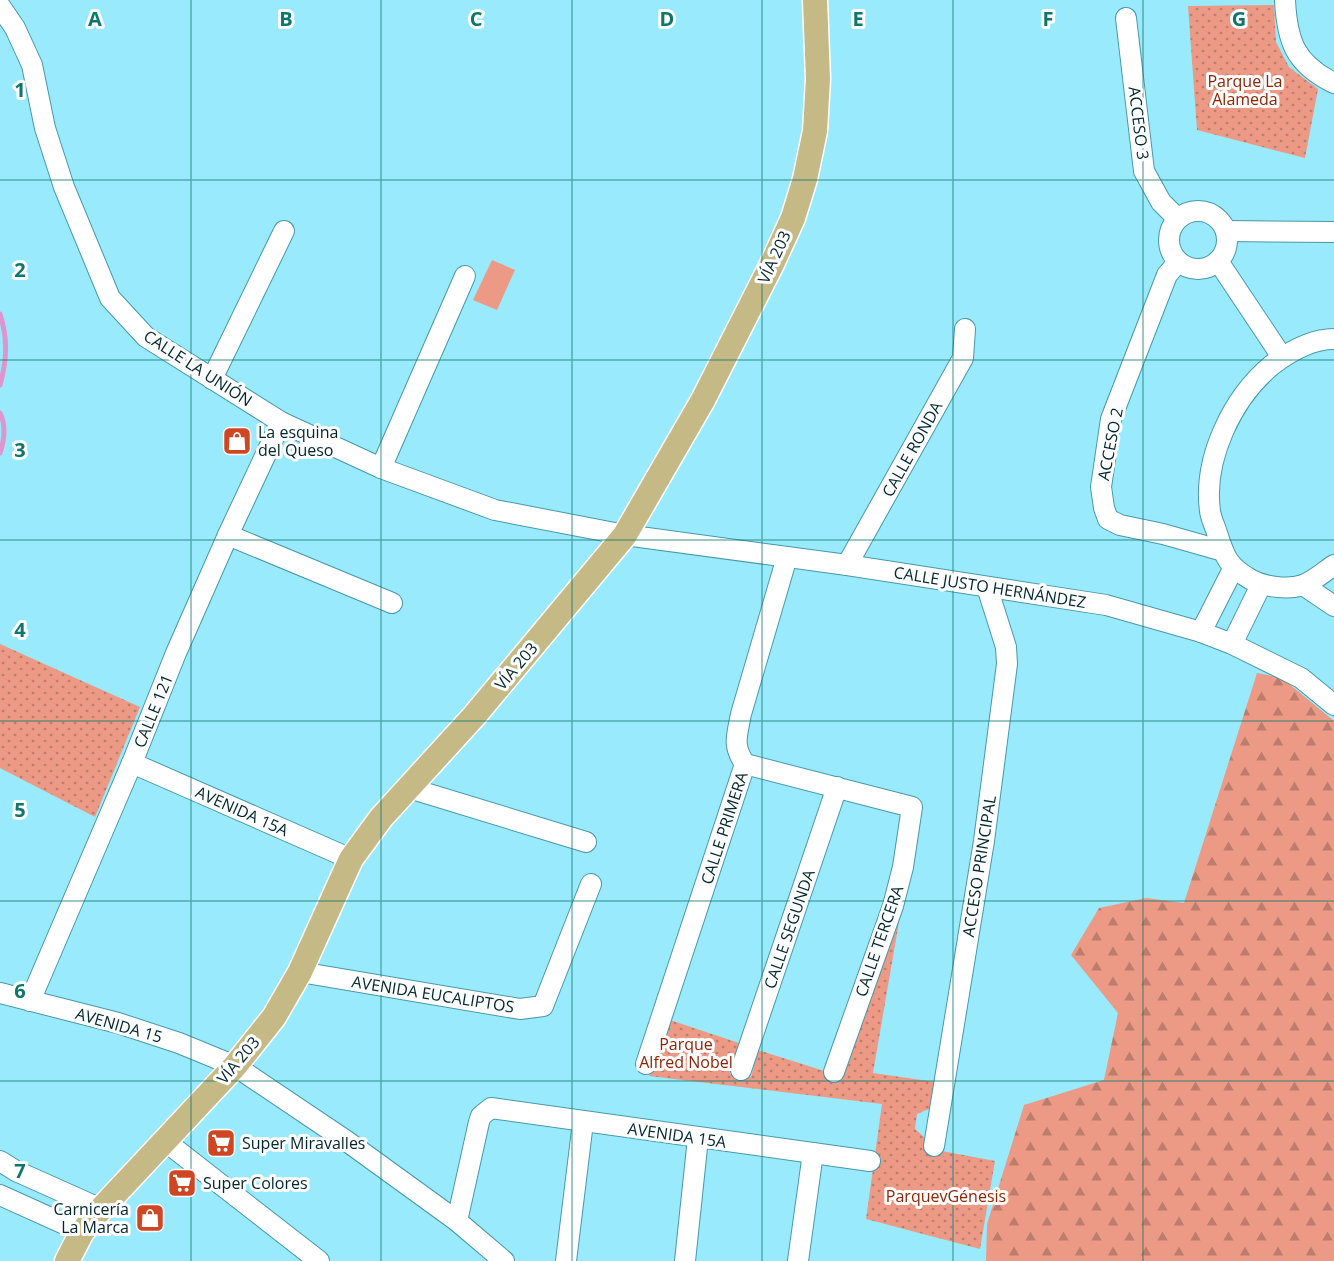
<svg xmlns="http://www.w3.org/2000/svg" width="1334" height="1261" viewBox="0 0 1334 1261" font-family="'Open Sans',sans-serif">
  <style>
    .grass { fill: #ec9a85 }
    .forest { fill: url(#forest-firs) }
    .park { fill: url(#park-dots) }
    .lines { fill: none; stroke-linecap: round; stroke-linejoin: round }
    .stream { stroke: #df95ce; stroke-width: 5 }
    .minor-casing { stroke: #4798ab; stroke-width: 22 }
    .major-casing { stroke: #fff; stroke-width: 27 }
    .minor { stroke: #fff; stroke-width: 20 }
    .major { stroke: #c5b986; stroke-width: 24 }
    .grid { fill: none; stroke: #0f766e; stroke-width: 1.5; stroke-opacity: 0.55 }
    .labels { text-anchor: middle; dominant-baseline: central; stroke-width: 6; stroke-linejoin: round; paint-order: stroke }
    .park-label { font-size: 16px; fill: #8e2506; stroke: #fdfdfd }
    .street-label { font-size: 16px; fill: #02262d; stroke: #fdfdfd }
    .poi-label { font-size: 16px; fill: #02262d; stroke: #fdfdfd; text-anchor: start }
    .grid-label { font-size: 20px; text-anchor: middle; font-weight: bold; fill: #0f766e; stroke: #fdfdfd; stroke-width: 6; stroke-linejoin: round; paint-order: stroke }
  </style>
  <defs>
    <pattern id="forest-firs" width="22" height="20" patternUnits="userSpaceOnUse" patternTransform="scale(1.5)"><rect width="22" height="20" fill="#ec9a85"/><path d="M5 1l3.5 6h-7zM16 11l3.5 6h-7z" fill="#bd7d6d"/></pattern>
    <pattern id="park-dots" width="8" height="8" patternUnits="userSpaceOnUse" patternTransform="scale(1.5)"><rect width="8" height="8" fill="#ec9a85"/><path d="M2 2h.1M6 6h.1" fill="none" stroke="#bd7d6d" stroke-width="1.8" stroke-linecap="round"/></pattern>
  </defs>
  <rect width="100%" height="100%" fill="#9aeafe"/>
  <polygon class="grass" points="492,260 515,270 497,310 473,300"/>
  <polygon class="forest" points="1257,673 1282,678 1334,721 1334,1261 986,1261 987,1224 1024,1105 1104,1080 1118,1013 1071,955 1099,908 1146,898 1184,903"/>
  <g class="park">
    <polygon points="1274,5 1276,42 1289,67 1318,89 1305,158 1197,130 1188,6"/>
    <polygon points="0,644 140,707 95,817 0,768"/>
    <polygon points="905,887 873,1073 936,1082 931,1108 917,1114 915,1129 924,1137 926,1148 995,1161 980,1249 866,1219 882,1104 649,1076 667,1019 739,1043 730,1074 751,1077 758,1050 840,1076"/>
  </g>
  <g class="lines">
    <g class="stream">
      <path d="M0 314C8 339 7 359 0 385"/>
      <path d="M0 413C6 425 4 441 0 453"/>
    </g>
    <g class="minor-casing">
      <g id="minor">
        <path d="M1285 0C1287 41 1295 64 1334 83"/>
        <polyline points="0,6 15,28 32,65 45,128 64,187 110,298 146,337 281,422 381,468 495,510 625,535 847,565 1106,605 1201,632 1232,644 1301,678 1334,705"/>
        <polyline points="1126,18 1144,171 1161,202 1177,218"/>
        <circle cx="1198" cy="240" r="29"/>
        <polyline points="1226,231 1334,232"/>
        <polyline points="1218,261 1282,357"/>
        <polyline points="1178,262 1167,275 1111,419 1101,487 1104,508 1108,519 1120,525 1163,534 1223,551"/>
        <path d="M1334 339C1312 339 1289 352 1272 365 1232 398 1203 459 1210 511 1211 519 1215 526 1217 533 1225 558 1228 566 1250 579 1264 587 1288 590 1303 585 1314 581 1325 571 1334 565"/>
        <polyline points="212,379 284,231"/>
        <polyline points="381,468 465,276"/>
        <polyline points="228,535 392,603"/>
        <polyline points="847,565 963,358 965,329"/>
        <polyline points="1303,585 1334,606"/>
        <polyline points="1201,632 1233,569"/>
        <polyline points="1232,644 1261,585"/>
        <polyline points="132,763 351,859"/>
        <polyline points="745,764 912,807 903,867 893,906 834,1072"/>
        <polyline points="409,788 586,842"/>
        <polyline points="300,972 520,1009 543,1006 591,884"/>
        <polyline points="0,993 118,1023 179,1043 235,1066 348,1142 457,1221 504,1261"/>
        <polyline points="30,1001 132,763 176,653 228,535 281,422"/>
        <path d="M646 1064 745 764C732 745 737 736 741 714L787 557"/>
        <polyline points="741,1070 837,787"/>
        <polyline points="165,1141 319,1261"/>
        <polyline points="934,1146 984,841 1007,664 1006,647 987,587"/>
        <polyline points="0,1161 16,1171 101,1209"/>
        <polyline points="0,1195 82,1232"/>
        <polyline points="457,1221 479,1122 481,1116 491,1108 870,1161"/>
        <polyline points="566,1261 583,1122"/>
        <polyline points="685,1261 698,1138"/>
        <polyline points="798,1261 813,1153"/>
      </g>
    </g>
    <g class="major-casing">
      <polyline id="major" points="67,1261 82,1232 101,1209 235,1066 274,1017 300,972 351,859 381,818 475,715 625,535 703,400 772,264 793,218 805,179 815,131 818,79 815,0"/>
    </g>
    <use href="#minor" class="minor"/>
    <use href="#major" class="major"/>
  </g>
  <path class="grid" d="M191 0V1261M381 0V1261M572 0V1261M762 0V1261M953 0V1261M1143 0V1261M0 180H1334M0 360H1334M0 540H1334M0 721H1334M0 901H1334M0 1081H1334"/>
  <defs>
    <g id="shop-square" transform="scale(1.5)"><rect x="-9" y="-9" width="18" height="18" rx="4" fill="#cf4622" stroke="#fdfdfd"/><path d="M-5-2.5h2.3a2.7 3.5 0 0 1 5.4 0H5L5.5 6h-11ZM-1.5-2.5h3a1.5 2.3 0 0 0-3 0Z" fill="#fff"/></g>
    <g id="supermarket-square" transform="scale(1.5)"><rect x="-9" y="-9" width="18" height="18" rx="4" fill="#cf4622" stroke="#fdfdfd"/><path d="M-6-5.5h2.5l.6 2H6L4.5 2H-2.5L-4.4-4H-6ZM-1.5 3.2a1.3 1.3 0 1 0 .1 0ZM3 3.2a1.3 1.3 0 1 0 .1 0Z" fill="#fff"/></g>
  </defs>
  <g fill-rule="evenodd">
    <use href="#shop-square" x="237" y="441"/>
    <use href="#supermarket-square" x="221" y="1143"/>
    <use href="#supermarket-square" x="182" y="1183"/>
    <use href="#shop-square" x="150" y="1218"/>
  </g>
  <g class="labels">
    <g class="park-label">
      <text x="1245" y="81">Parque La<tspan x="1245" dy="18">Alameda</tspan></text>
      <text x="686" y="1044">Parque<tspan x="686" dy="18">Alfred Nobel</tspan></text>
      <text x="946" y="1196">ParquevGénesis</text>
    </g>
    <g class="street-label">
      <text transform="translate(1139 123) rotate(83)">ACCESO 3</text>
      <text transform="translate(774 257) rotate(-65)">VÍA 203</text>
      <text transform="translate(198 368) rotate(33)">CALLE LA UNIÓN</text>
      <text transform="translate(1110 444) rotate(-79)">ACCESO 2</text>
      <text transform="translate(912 449) rotate(-61)">CALLE RONDA</text>
      <text transform="translate(990 587) rotate(9)">CALLE JUSTO HERNÁNDEZ</text>
      <text transform="translate(516 666) rotate(-50)">VÍA 203</text>
      <text transform="translate(153 711) rotate(-68)">CALLE 121</text>
      <text transform="translate(242 811) rotate(24)">AVENIDA 15A</text>
      <text transform="translate(724 828) rotate(-72)">CALLE PRIMERA</text>
      <text transform="translate(979 866) rotate(-81)">ACCESO PRINCIPAL</text>
      <text transform="translate(789 929) rotate(-71)">CALLE SEGUNDA</text>
      <text transform="translate(879 941) rotate(-71)">CALLE TERCERA</text>
      <text transform="translate(433 994) rotate(9)">AVENIDA EUCALIPTOS</text>
      <text transform="translate(119 1025) rotate(16)">AVENIDA 15</text>
      <text transform="translate(238 1060) rotate(-50)">VÍA 203</text>
      <text transform="translate(677 1135) rotate(8)">AVENIDA 15A</text>
    </g>
    <g class="poi-label">
      <text x="258" y="432">La esquina<tspan x="258" dy="18">del Queso</tspan></text>
      <text x="242" y="1143">Super Miravalles</text>
      <text x="203" y="1183">Super Colores</text>
      <text x="129" y="1209" text-anchor="end">Carnicería<tspan x="129" dy="18">La Marca</tspan></text>
    </g>
  </g>
  <g class="grid-label">
    <text x="95" y="26">A</text>
    <text x="286" y="26">B</text>
    <text x="476" y="26">C</text>
    <text x="667" y="26">D</text>
    <text x="858" y="26">E</text>
    <text x="1048" y="26">F</text>
    <text x="1239" y="26">G</text>
    <text x="20" y="97">1</text>
    <text x="20" y="277">2</text>
    <text x="20" y="457">3</text>
    <text x="20" y="637">4</text>
    <text x="20" y="817">5</text>
    <text x="20" y="998">6</text>
    <text x="20" y="1178">7</text>
  </g>
</svg>
